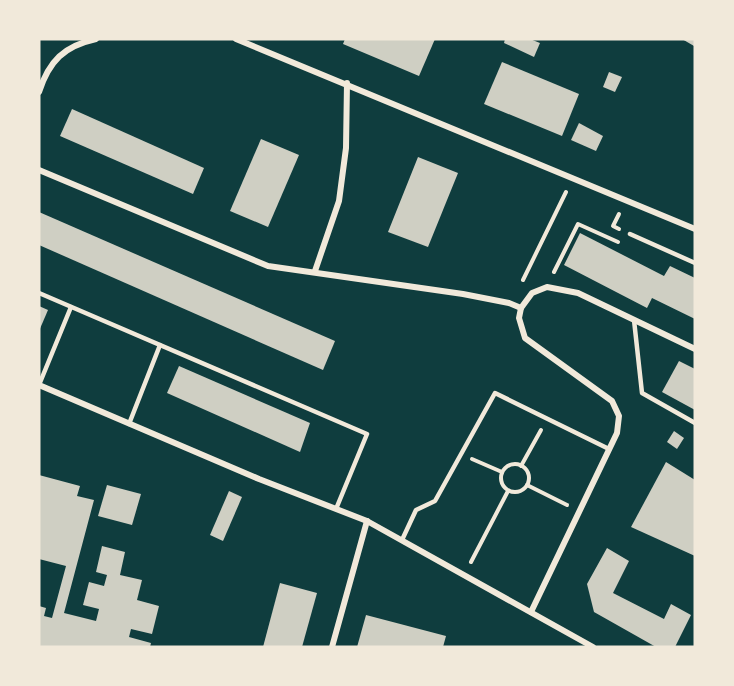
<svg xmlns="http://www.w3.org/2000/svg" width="734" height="686" viewBox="0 0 734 686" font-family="Poppins,sans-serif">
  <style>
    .building { fill: #cfcfc3 }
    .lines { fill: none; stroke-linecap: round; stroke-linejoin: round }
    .path { stroke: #f1e9da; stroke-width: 4 }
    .service { stroke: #f1e9da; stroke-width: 4.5 }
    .minor { stroke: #f1e9da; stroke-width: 6 }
  </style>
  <rect width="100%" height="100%" fill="#0f3d3e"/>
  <g class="building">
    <polygon points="345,39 435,39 419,76 343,44"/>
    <polygon points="505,39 530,39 540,43 534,57 504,43"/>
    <polygon points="682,39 695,39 695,43 694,46"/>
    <polygon points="502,62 579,94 562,136 484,104"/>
    <polygon points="609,72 622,77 615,92 603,87"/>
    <polygon points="72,109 204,168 193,194 60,136"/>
    <polygon points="579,123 603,136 596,151 571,140"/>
    <polygon points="261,139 299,155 268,227 230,211"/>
    <polygon points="418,157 458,173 428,247 388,232"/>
    <polygon points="39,212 335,341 323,370 39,245"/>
    <polygon points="580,233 664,276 670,266 695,278 695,319 652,298 647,308 564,265"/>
    <polygon points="39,306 48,310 39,331"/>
    <polygon points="679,361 695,369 695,410 662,392"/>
    <polygon points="179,366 310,423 300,452 167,393"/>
    <polygon points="674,431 684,438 677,449 667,442"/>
    <polygon points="666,462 695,480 695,556 631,527"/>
    <polygon points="39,475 80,486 77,496 94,500 64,613 96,621 99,609 83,605 89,582 104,586 107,575 96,572 102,546 125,552 120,575 142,580 137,600 159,606 152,634 131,629 129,637 151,643 150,647 39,647 39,606 46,608 44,616 52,618 66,566 39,559"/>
    <polygon points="107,485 141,494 132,525 98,516"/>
    <polygon points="229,491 242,497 223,541 210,535"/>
    <polygon points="607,548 629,561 613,593 664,619 671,604 691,615 675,647 656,647 594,612 587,584"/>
    <polygon points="280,583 317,593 302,647 263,647"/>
    <polygon points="366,615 446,636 443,647 357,647"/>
  </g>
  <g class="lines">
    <g class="path">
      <polyline points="619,214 613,226 619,229"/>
      <polyline points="554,272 578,224 618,242"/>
      <polyline points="523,280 566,192"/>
      <polyline points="472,459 502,472"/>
      <circle cx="515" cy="478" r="14"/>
      <polyline points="521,466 541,430"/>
      <polyline points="527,485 567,505"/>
      <polyline points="471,562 508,491"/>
    </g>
    <g class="service">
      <polyline points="630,234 695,263"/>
      <polyline points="39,293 367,434 336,509"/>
      <polyline points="634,320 642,393 695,423"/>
      <polyline points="39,385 71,307"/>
      <polyline points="129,424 160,345"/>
      <polyline points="402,540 416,510 435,501 495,393 609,449"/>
    </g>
    <g class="minor">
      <polyline points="236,39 695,229"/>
      <path d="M39 92C49 61 64 46 96 39"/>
      <polyline points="39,170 268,266 463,294 509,303 521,308"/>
      <polyline points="315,271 339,201 346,148 347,83"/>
      <polyline points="39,385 259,479 367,521 593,647"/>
      <polyline points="531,612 617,433 619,416 612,401 525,338 519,318 521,308 532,293 547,287 578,293 695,349"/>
      <polyline points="332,647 367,521"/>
    </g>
  </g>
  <rect width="734" height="686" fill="none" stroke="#f1e9da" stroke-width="81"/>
</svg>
